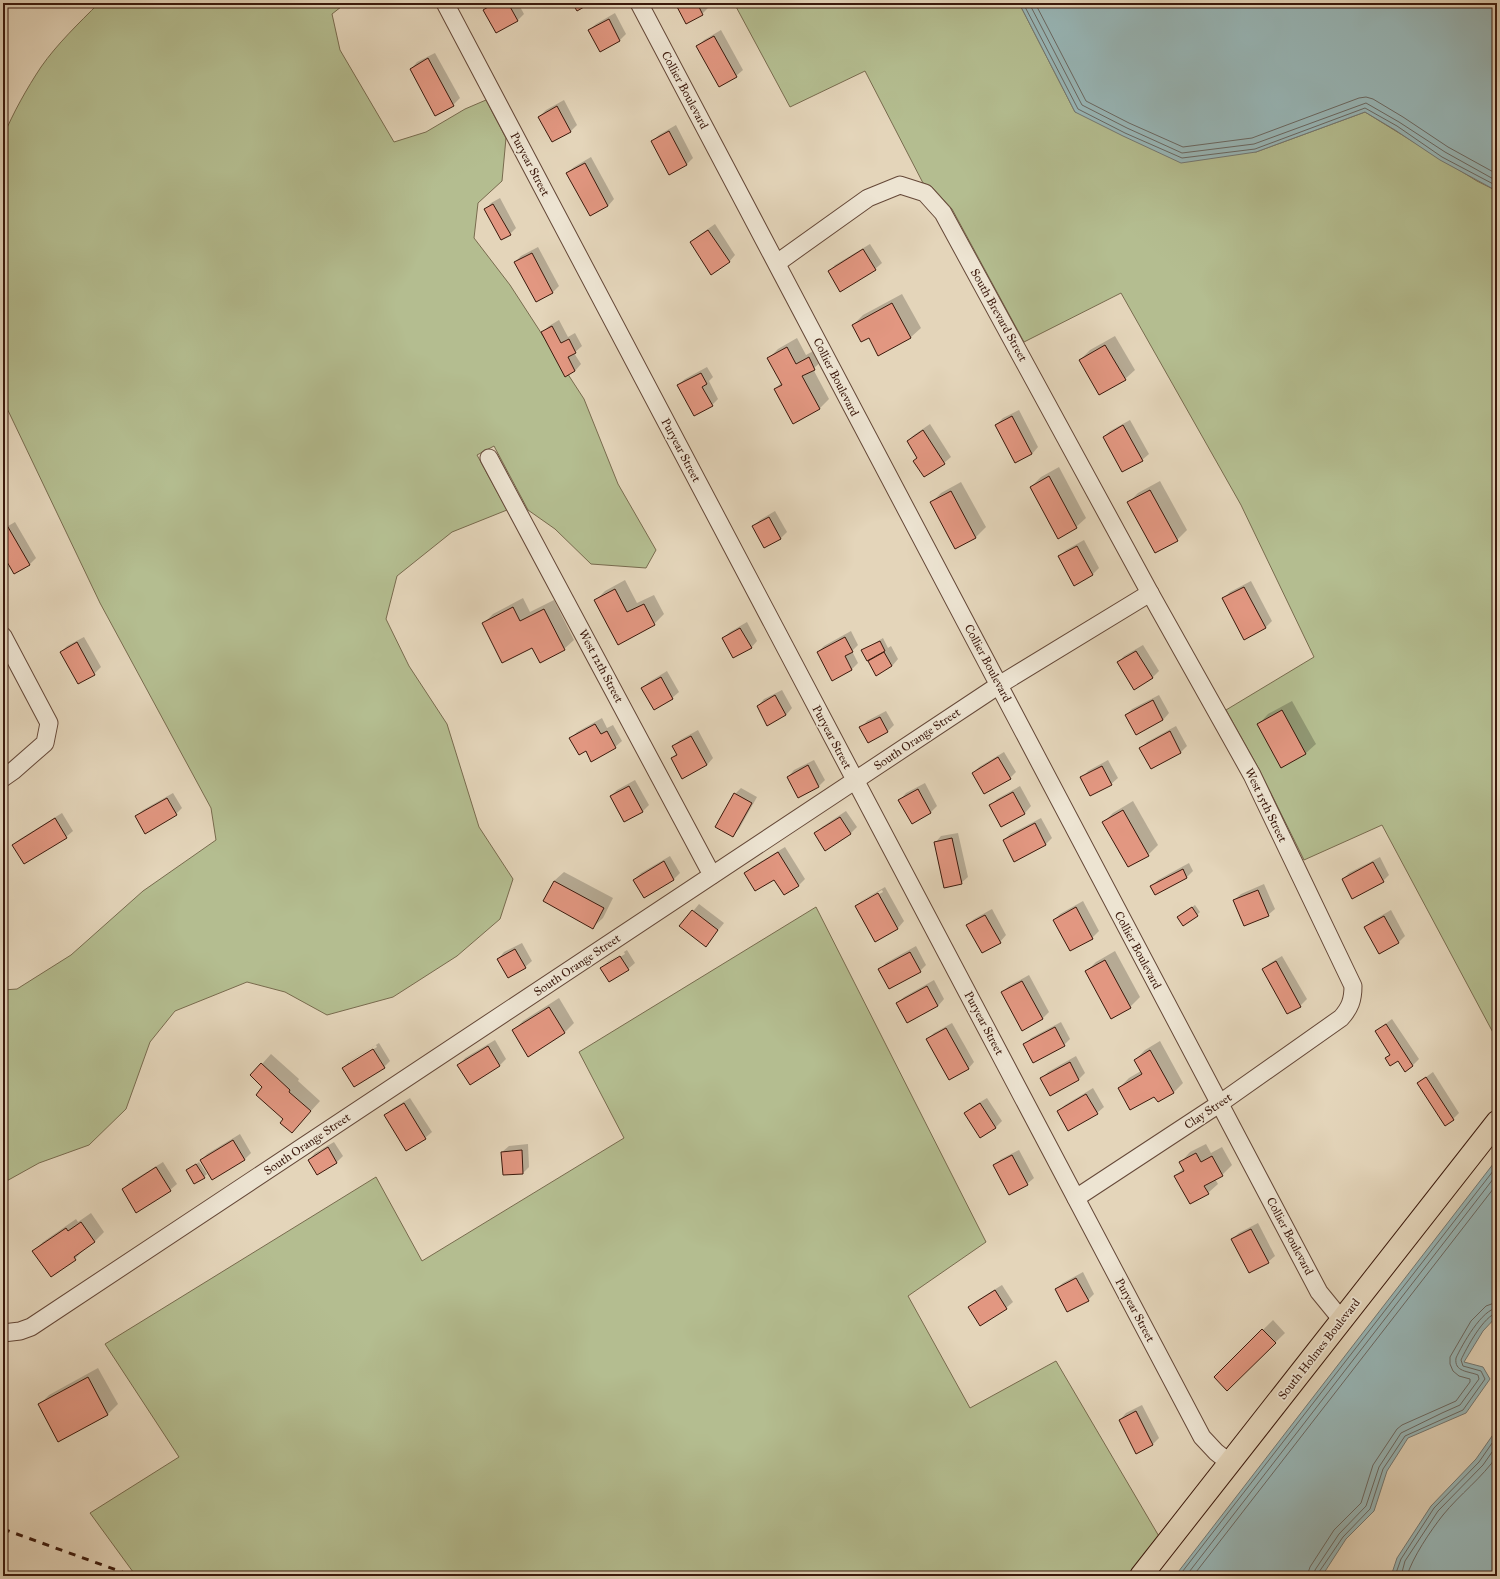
<svg xmlns="http://www.w3.org/2000/svg" width="1500" height="1579" viewBox="0 0 1500 1579" font-family="'IM FELL Great Primer',serif">
  <style>
    .green { fill: #b4bd90; stroke: #786b4e }
    .water { fill: #98b7b8; stroke: #737873 }
    .shadow { fill: #0003; fill-rule: evenodd }
    .lines { fill: none; stroke-linecap: round; stroke-linejoin: round }
    .shore { stroke: #6a6862; stroke-width: 1 }
    .building { fill: #e29781; stroke: #3b190c }
    .minor-casing { stroke: #654838; stroke-width: 19 }
    .primary-casing { stroke: #3b190c; stroke-width: 24 }
    .minor { stroke: #ede4d2; stroke-width: 17 }
    .primary { stroke: #e4d5ba; stroke-width: 22 }
    .rail { stroke: #3b190c; stroke-width: 3; stroke-dasharray: 7 7; stroke-linecap: butt }
    .labels { text-anchor: middle; dominant-baseline: central; stroke-width: 3.5; stroke-linejoin: round; paint-order: stroke }
    .street-label { font-size: 12px; fill: #3b190c; stroke: #ede4d2 }
  </style>
  <rect width="100%" height="100%" fill="#e4d5ba"/>
  <filter id="stains"><feTurbulence type="fractalNoise" baseFrequency=".005" numOctaves="4"/><feColorMatrix values="0 0 0 0 .2 0 0 0 0 .09 0 0 0 0 .02 0 0 0 .5 -.17"/></filter>
  <radialGradient id="worn" r=".72"><stop offset=".6" stop-color="#630" stop-opacity="0"/><stop offset="1" stop-color="#630" stop-opacity=".3"/></radialGradient>
  <g class="green">
    <path d="M99 3H346L332 14 340 50 394 142 426 132 465 109 486 100 506 138 502 181 478 203 474 238 510 285 584 399 618 484 656 550 646 568 591 564 555 529 528 510 494 446 477 455 507 510 452 532 397 576 386 619 409 666 447 724 479 827 513 879 500 919 457 956 393 997 327 1015 285 992 247 982 175 1011 150 1042 126 1109 89 1145 39 1163 3 1183V990L17 989 71 955 143 891 216 840 211 808 100 603 3 400V137C13 113 27 88 41 67 57 44 79 23 99 3Z"/>
    <polygon points="734,3 1019,3 1075,112 1256,152 1365,112 1477,181 1497,191 1497,1040 1382,825 1304,860 1260,771 1226,710 1314,657 1241,505 1121,293 1024,342 952,209 932,187 923,183 865,71 790,107"/>
    <polygon points="816,907 986,1242 908,1296 970,1408 1056,1361 1160,1538 1130,1576 136,1576 90,1513 179,1457 105,1344 376,1177 422,1261 624,1138 579,1052"/>
  </g>
  <g class="water">
    <polygon points="1019,3 1497,3 1497,191 1440,160 1395,130 1365,112 1256,152 1181,163 1123,136 1075,112"/>
    <polygon points="1497,1159 1497,1316 1483,1331 1464,1362 1483,1367 1490,1379 1466,1413 1408,1438 1387,1471 1374,1511 1346,1539 1322,1576 1175,1576"/>
    <polygon points="1497,1429 1497,1576 1391,1576 1397,1558 1431,1506 1476,1459"/>
  </g>
  <g class="shadow">
    <polygon points="492,3 518,3 524,14 518,20 497,31 485,10"/>
    <polygon points="676,3 706,3 709,7 702,14 687,22"/>
    <polygon points="615,13 626,34 620,40 600,51 589,30 596,24"/>
    <polygon points="721,30 743,70 736,76 698,46 704,40"/>
    <polygon points="435,53 460,98 453,105 436,114 411,69 417,62"/>
    <polygon points="564,100 577,125 571,131 553,141 539,117 546,110"/>
    <polygon points="676,125 693,158 687,164 669,173 652,141 659,135"/>
    <polygon points="591,157 614,199 608,206 567,173 574,167"/>
    <polygon points="500,198 516,228 510,234 485,210 491,203"/>
    <polygon points="715,224 735,255 729,262 691,242 698,236"/>
    <polygon points="870,244 882,263 875,269 829,272 835,265"/>
    <polygon points="538,247 559,286 553,292 536,301 515,262 521,256"/>
    <polygon points="902,294 921,328 911,337 879,355 869,337 853,325 863,315"/>
    <polygon points="559,320 568,337 575,333 582,346 574,353 581,364 575,371 542,332 549,326"/>
    <polygon points="1115,336 1135,370 1125,379 1080,360 1090,350"/>
    <polygon points="797,338 806,355 819,348 824,359 813,369 829,399 819,409 775,389 782,382 769,358 778,349"/>
    <polygon points="707,367 713,377 709,381 718,399 712,405 678,385 685,379"/>
    <polygon points="1019,410 1038,447 1032,454 996,425 1003,418"/>
    <polygon points="1130,420 1149,454 1142,460 1104,437 1110,431"/>
    <polygon points="930,424 951,457 944,463 918,457 908,441 914,435"/>
    <polygon points="1059,467 1086,518 1076,527 1031,487 1041,477"/>
    <polygon points="1160,481 1187,530 1177,540 1129,502 1138,493"/>
    <polygon points="961,482 986,527 976,537 956,548 931,503 941,493"/>
    <polygon points="775,511 787,532 780,539 753,526 760,520"/>
    <polygon points="15,522 36,558 30,564 14,573 3,553 3,529"/>
    <polygon points="1084,540 1099,568 1093,574 1075,584 1059,556 1066,550"/>
    <polygon points="625,580 637,603 654,595 664,614 654,624 595,601 605,591"/>
    <polygon points="1251,581 1272,621 1266,627 1223,599 1230,592"/>
    <polygon points="523,598 530,612 554,600 574,640 564,649 532,646 483,624 493,614"/>
    <polygon points="747,622 757,641 751,648 723,638 730,632"/>
    <polygon points="851,631 858,645 852,651 858,663 852,669 818,652 824,646"/>
    <polygon points="84,637 101,667 94,674 78,683 61,652 67,646"/>
    <polygon points="883,638 888,648 891,646 898,659 892,666 869,661 875,656 862,651"/>
    <polygon points="1143,645 1159,671 1153,677 1134,689 1118,663 1124,656"/>
    <polygon points="667,671 679,692 672,698 642,688 649,682"/>
    <polygon points="782,690 792,708 786,715 758,706 764,699"/>
    <polygon points="1159,695 1169,713 1163,720 1126,715 1132,709"/>
    <polygon points="1292,701 1316,744 1306,753 1282,766 1259,724 1268,714"/>
    <polygon points="886,711 894,725 888,731 868,742 861,728 867,721"/>
    <polygon points="602,718 607,728 613,725 622,741 615,747 586,750 571,738 577,732"/>
    <polygon points="1176,726 1187,746 1181,752 1151,768 1141,748 1147,742"/>
    <polygon points="698,730 713,758 707,765 672,758 677,753 673,746 680,740"/>
    <polygon points="1004,752 1016,772 1010,778 973,773 979,767"/>
    <polygon points="814,760 825,780 819,786 799,797 788,777 794,770"/>
    <polygon points="1108,760 1118,778 1111,784 1082,778 1088,771"/>
    <polygon points="635,780 649,805 643,811 625,821 611,796 617,790"/>
    <polygon points="925,783 937,806 931,812 912,823 900,800 906,793"/>
    <polygon points="1020,786 1031,806 1025,813 1002,825 990,806 997,799"/>
    <polygon points="741,788 757,797 739,829 733,835 735,794"/>
    <polygon points="173,793 182,808 176,814 136,817 143,810"/>
    <polygon points="1133,801 1158,845 1148,855 1103,823 1113,813"/>
    <polygon points="846,811 857,827 850,834 816,833 822,827"/>
    <polygon points="62,813 73,831 66,837 13,845 20,839"/>
    <polygon points="1041,818 1052,838 1046,844 1004,840 1010,834"/>
    <polygon points="958,833 968,877 961,883 935,843 941,836"/>
    <polygon points="785,847 805,879 798,886 775,878 746,873 752,867"/>
    <polygon points="670,856 680,873 674,879 644,896 634,880 641,873"/>
    <polygon points="1380,857 1389,875 1383,881 1343,879 1349,873"/>
    <polygon points="1189,863 1193,871 1187,877 1156,894 1152,886 1158,880"/>
    <polygon points="564,872 613,898 603,918 593,927 554,881"/>
    <polygon points="1264,884 1275,909 1268,915 1234,900 1241,894"/>
    <path d="M885 887 904 921 898 928 875 940 856 906 863 900ZM882 890 883 892 862 903V901Z"/>
    <polygon points="1083,901 1099,931 1092,938 1070,950 1054,920 1060,914"/>
    <polygon points="699,904 724,923 706,945 681,926"/>
    <polygon points="1195,905 1200,912 1197,915 1178,917"/>
    <polygon points="992,909 1006,935 1000,942 968,925 974,919"/>
    <polygon points="1391,910 1405,936 1399,942 1380,953 1365,927 1372,921"/>
    <polygon points="522,943 532,961 525,967 498,959 504,952"/>
    <polygon points="916,946 926,965 920,971 879,970 886,963"/>
    <path d="M627 950 635 963 628 969 601 968 608 962ZM624 952 625 954 607 965V962Z"/>
    <polygon points="1115,951 1140,997 1130,1007 1086,972 1096,962"/>
    <polygon points="1282,956 1307,999 1300,1006 1287,1013 1263,969 1270,963"/>
    <polygon points="1029,975 1049,1012 1042,1019 1002,992 1009,986"/>
    <polygon points="934,980 944,999 938,1006 908,1022 897,1003 904,997"/>
    <polygon points="559,998 574,1023 565,1032 513,1031 523,1021"/>
    <polygon points="1392,1019 1419,1059 1412,1066 1398,1060 1386,1058 1391,1054 1376,1031"/>
    <polygon points="1061,1022 1070,1039 1064,1045 1025,1044 1031,1038"/>
    <polygon points="952,1023 974,1062 968,1069 928,1039 934,1033"/>
    <polygon points="495,1040 506,1059 500,1065 470,1083 459,1065 465,1058"/>
    <polygon points="1160,1041 1183,1083 1174,1092 1158,1101 1155,1096 1119,1088 1129,1078 1141,1071 1135,1060 1145,1050"/>
    <path d="M379 1043 390 1061 384 1067 343 1068 350 1061ZM376 1045 377 1047 349 1064V1062Z"/>
    <polygon points="271,1054 299,1079 298,1081 320,1101 301,1122 285,1119 264,1087 262,1064"/>
    <polygon points="1076,1056 1085,1073 1079,1079 1051,1094 1042,1078 1048,1072"/>
    <polygon points="1433,1072 1459,1113 1453,1119 1418,1083"/>
    <polygon points="1093,1088 1104,1107 1097,1113 1059,1111 1065,1105"/>
    <polygon points="410,1098 432,1132 425,1138 386,1115 392,1109"/>
    <polygon points="987,1098 1002,1121 996,1127 981,1137 966,1114 972,1107"/>
    <polygon points="240,1134 251,1153 245,1159 212,1179 201,1160 207,1154"/>
    <polygon points="334,1142 343,1156 337,1162 318,1174 309,1160 315,1153"/>
    <polygon points="528,1144 529,1167 523,1173 502,1152 509,1146"/>
    <polygon points="1206,1144 1211,1153 1222,1147 1232,1165 1222,1175 1215,1179 1218,1184 1208,1193 1175,1176 1184,1168 1181,1162 1190,1152"/>
    <polygon points="1019,1150 1034,1178 1027,1184 994,1166 1001,1159"/>
    <polygon points="163,1162 177,1184 170,1190 123,1189 129,1183"/>
    <polygon points="199,1162 207,1174 204,1177 187,1170"/>
    <polygon points="91,1213 104,1232 95,1241 85,1248 75,1259 51,1276 34,1251 43,1242 76,1219 78,1222"/>
    <polygon points="1258,1223 1275,1256 1268,1262 1232,1239 1239,1233"/>
    <polygon points="1083,1272 1094,1294 1088,1300 1056,1289 1063,1283"/>
    <polygon points="1002,1285 1013,1302 1006,1308 969,1307 976,1301"/>
    <polygon points="1273,1320 1285,1333 1227,1390 1215,1377"/>
    <polygon points="98,1368 118,1404 108,1414 59,1441 39,1405 49,1395"/>
    <polygon points="1142,1405 1159,1438 1153,1444 1137,1452 1120,1420 1126,1413"/>
  </g>
  <g class="lines">
    <g class="shore">
      <polyline points="1023,3 1078,109 1125,133 1182,158 1255,149 1365,108 1397,126 1442,157 1497,186"/>
      <polyline points="1029,3 1082,105 1127,128 1182,153 1254,144 1366,103 1399,122 1445,152 1497,181"/>
      <polyline points="1035,3 1086,101 1129,123 1183,147 1252,138 1359,98 1366,97 1373,99 1403,117 1448,147 1497,174"/>
      <polyline points="1179,1576 1497,1166"/>
      <polyline points="1186,1576 1497,1174"/>
      <polyline points="1193,1576 1497,1184"/>
      <polyline points="1307,1576 1310,1567 1334,1530 1361,1503 1373,1465 1397,1429 1402,1425 1456,1401 1470,1382 1470,1379 1459,1376 1453,1371 1450,1364 1450,1357 1471,1321 1486,1306 1497,1302"/>
      <path d="M1314 1576 1315 1570 1339 1534 1366 1506 1379 1467 1401 1433 1442 1413 1460 1405 1479 1379 1478 1375C1468 1371 1454 1372 1456 1358 1462 1345 1482 1309 1497 1308"/>
      <path d="M1319 1576V1572L1343 1537 1370 1509 1383 1469 1405 1436 1463 1410 1485 1379 1481 1371 1463 1366 1461 1360C1466 1349 1484 1315 1497 1313"/>
      <polyline points="1395,1576 1401,1559 1434,1508 1479,1462 1497,1436"/>
      <polyline points="1401,1576 1405,1561 1438,1511 1483,1465 1497,1445"/>
      <path d="M1407 1576C1412 1558 1431 1530 1443 1515 1460 1494 1482 1478 1497 1456"/>
    </g>
  </g>
  <g class="building">
    <polygon points="495,3 508,3 518,21 496,33 483,10"/>
    <polygon points="572,3 591,3 577,11"/>
    <polygon points="675,3 697,3 703,15 686,24"/>
    <polygon points="609,19 620,41 600,52 588,30"/>
    <polygon points="714,36 737,77 719,87 696,46"/>
    <polygon points="428,58 454,106 435,116 410,69"/>
    <polygon points="557,106 571,132 552,142 538,117"/>
    <polygon points="669,131 687,165 669,175 651,141"/>
    <polygon points="585,163 608,206 590,216 566,173"/>
    <polygon points="493,204 511,235 501,240 484,209"/>
    <polygon points="708,230 730,262 711,275 690,242"/>
    <polygon points="863,249 876,270 840,292 828,271"/>
    <polygon points="532,253 553,293 536,302 514,262"/>
    <polygon points="892,303 911,338 878,356 869,338 861,342 852,325"/>
    <polygon points="552,326 561,343 569,339 576,353 568,357 575,371 565,377 541,332"/>
    <polygon points="1105,345 1126,380 1099,395 1079,360"/>
    <polygon points="787,347 796,364 809,357 815,370 802,376 820,409 793,424 774,389 782,385 767,358"/>
    <polygon points="701,373 707,384 702,387 713,406 694,416 677,385"/>
    <polygon points="1012,416 1032,454 1015,463 995,425"/>
    <polygon points="1123,425 1143,461 1122,472 1103,437"/>
    <polygon points="923,430 945,464 924,477 913,461 917,458 907,441"/>
    <polygon points="1049,476 1077,528 1058,539 1030,487"/>
    <polygon points="1150,490 1178,541 1155,553 1127,502"/>
    <polygon points="951,491 976,538 955,549 930,502"/>
    <polygon points="769,517 781,539 764,548 752,526"/>
    <polygon points="8,527 30,565 14,574 3,555 3,530"/>
    <polygon points="1077,546 1093,575 1074,586 1058,556"/>
    <polygon points="1244,587 1266,628 1244,640 1222,598"/>
    <polygon points="615,589 627,612 644,604 655,625 618,645 594,600"/>
    <polygon points="513,607 520,621 544,609 565,650 540,663 532,648 502,663 482,623"/>
    <polygon points="740,628 752,648 733,658 722,638"/>
    <polygon points="845,637 853,652 845,656 852,670 832,681 817,652"/>
    <polygon points="880,641 885,651 867,661 861,650"/>
    <polygon points="77,642 95,675 78,684 60,652"/>
    <polygon points="1136,651 1153,678 1134,690 1117,662"/>
    <polygon points="884,652 892,666 876,676 868,661"/>
    <polygon points="661,677 673,699 654,710 641,688"/>
    <polygon points="775,695 786,715 767,726 757,706"/>
    <polygon points="1153,700 1163,720 1136,735 1125,715"/>
    <polygon points="1282,710 1306,754 1281,768 1257,724"/>
    <polygon points="880,717 888,732 868,743 859,727"/>
    <polygon points="595,724 601,734 607,731 616,748 591,762 586,751 579,755 569,738"/>
    <polygon points="1170,731 1181,753 1151,769 1139,748"/>
    <polygon points="691,736 707,765 682,779 671,758 677,755 672,746"/>
    <polygon points="998,757 1011,779 984,794 972,773"/>
    <polygon points="808,765 819,787 798,798 787,777"/>
    <polygon points="1102,766 1112,785 1090,796 1080,777"/>
    <polygon points="629,786 643,812 624,822 610,796"/>
    <polygon points="918,789 931,813 912,824 898,800"/>
    <polygon points="1013,792 1025,814 1001,827 989,805"/>
    <polygon points="734,793 752,803 733,837 715,827"/>
    <polygon points="167,798 177,815 145,834 135,816"/>
    <polygon points="1123,810 1149,856 1128,867 1102,822"/>
    <polygon points="840,817 851,834 825,851 814,833"/>
    <polygon points="55,818 67,838 24,864 12,845"/>
    <polygon points="1035,823 1046,845 1014,862 1003,840"/>
    <polygon points="952,838 962,884 944,888 934,842"/>
    <polygon points="778,852 799,886 784,895 774,880 755,891 744,873"/>
    <polygon points="664,861 674,880 644,898 633,880"/>
    <polygon points="1373,862 1384,882 1352,899 1342,879"/>
    <polygon points="1183,869 1187,878 1155,895 1150,886"/>
    <polygon points="554,881 604,908 593,929 543,901"/>
    <polygon points="1258,890 1269,916 1244,926 1233,900"/>
    <polygon points="878,893 898,929 875,942 855,906"/>
    <polygon points="1076,907 1093,939 1070,951 1053,920"/>
    <polygon points="1192,907 1198,916 1183,926 1177,917"/>
    <polygon points="692,910 718,930 706,947 679,926"/>
    <polygon points="985,915 1001,943 982,953 966,925"/>
    <polygon points="1384,916 1399,943 1379,954 1364,927"/>
    <polygon points="515,949 526,968 508,978 497,959"/>
    <polygon points="910,952 921,972 889,989 878,969"/>
    <polygon points="620,956 629,970 609,982 600,968"/>
    <polygon points="1105,960 1131,1008 1111,1019 1085,971"/>
    <polygon points="1276,961 1301,1007 1287,1014 1262,969"/>
    <polygon points="1022,981 1043,1019 1022,1031 1001,992"/>
    <polygon points="927,986 938,1006 907,1023 896,1003"/>
    <polygon points="549,1007 565,1033 528,1057 512,1030"/>
    <polygon points="1386,1024 1413,1066 1405,1072 1398,1061 1390,1066 1385,1058 1390,1055 1375,1031"/>
    <polygon points="1055,1027 1065,1046 1033,1063 1023,1044"/>
    <polygon points="946,1028 969,1069 949,1080 926,1039"/>
    <polygon points="488,1046 500,1066 470,1085 457,1065"/>
    <polygon points="373,1049 385,1068 354,1087 342,1068"/>
    <polygon points="1150,1050 1174,1093 1158,1102 1154,1097 1130,1110 1118,1088 1142,1074 1134,1060"/>
    <polygon points="1070,1062 1079,1080 1050,1096 1040,1078"/>
    <polygon points="261,1063 290,1090 289,1092 311,1111 292,1133 280,1123 283,1119 256,1095 262,1087 250,1075"/>
    <polygon points="1426,1077 1454,1120 1445,1126 1417,1083"/>
    <polygon points="1086,1094 1098,1114 1068,1131 1057,1111"/>
    <polygon points="404,1103 426,1139 406,1151 384,1115"/>
    <polygon points="980,1103 996,1128 980,1138 964,1113"/>
    <polygon points="233,1140 245,1160 212,1180 200,1160"/>
    <polygon points="328,1147 337,1163 317,1175 308,1160"/>
    <polygon points="522,1150 523,1174 503,1175 501,1152"/>
    <polygon points="1196,1153 1201,1162 1212,1156 1223,1176 1204,1186 1209,1194 1190,1204 1174,1176 1184,1171 1179,1162"/>
    <polygon points="1012,1155 1028,1185 1009,1195 993,1165"/>
    <polygon points="196,1164 205,1178 194,1184 186,1170"/>
    <polygon points="156,1167 171,1191 136,1213 122,1189"/>
    <polygon points="81,1222 95,1242 74,1257 76,1260 51,1277 32,1251 66,1228 68,1231"/>
    <polygon points="1251,1229 1269,1263 1249,1273 1231,1239"/>
    <polygon points="1076,1278 1089,1301 1067,1312 1055,1289"/>
    <polygon points="995,1290 1007,1309 980,1326 968,1307"/>
    <polygon points="1262,1329 1276,1343 1227,1391 1214,1377"/>
    <polygon points="88,1377 108,1415 58,1442 38,1404"/>
    <polygon points="1136,1411 1153,1445 1136,1454 1119,1420"/>
  </g>
  <g class="lines">
    <g class="minor-casing">
      <g id="minor">
        <polyline points="445,3 1202,1437 1216,1452 1230,1463"/>
        <polyline points="639,3 1319,1292 1341,1319"/>
        <path d="M777 263 868 198 900 185 925 193 943 213 1150 593 1252 775 1353 986C1353 1000 1350 1008 1341 1018L1219 1104 1076 1198"/>
        <polyline points="489,458 712,875"/>
        <polyline points="3,636 49,723 45,743 13,771 3,778"/>
        <polyline points="3,1333 20,1331 31,1327 999,685 1150,593"/>
      </g>
    </g>
    <g class="primary-casing">
      <polyline id="primary" points="1141,1576 1497,1122"/>
    </g>
    <use href="#minor" class="minor"/>
    <use href="#primary" class="primary"/>
    <polyline class="rail" points="3,1529 133,1576"/>
  </g>
  <g class="labels">
    <g class="street-label">
      <text transform="translate(685 90) rotate(62)">Collier Boulevard</text>
      <text transform="translate(530 164) rotate(62)">Puryear Street</text>
      <text transform="translate(999 315) rotate(61)">South Brevard Street</text>
      <text transform="translate(836 377) rotate(63)">Collier Boulevard</text>
      <text transform="translate(681 450) rotate(62)">Puryear Street</text>
      <text transform="translate(988 663) rotate(62)">Collier Boulevard</text>
      <text transform="translate(601 666) rotate(62)">West 12th Street</text>
      <text transform="translate(832 737) rotate(62)">Puryear Street</text>
      <text transform="translate(917 739) rotate(-34)">South Orange Street</text>
      <text transform="translate(1266 805) rotate(64)">West 15th Street</text>
      <text transform="translate(1138 950) rotate(62)">Collier Boulevard</text>
      <text transform="translate(577 965) rotate(-34)">South Orange Street</text>
      <text transform="translate(984 1023) rotate(62)">Puryear Street</text>
      <text transform="translate(1208 1111) rotate(-34)">Clay Street</text>
      <text transform="translate(307 1144) rotate(-34)">South Orange Street</text>
      <text transform="translate(1290 1236) rotate(62)">Collier Boulevard</text>
      <text transform="translate(1135 1310) rotate(62)">Puryear Street</text>
      <text transform="translate(1319 1349) rotate(-52)">South Holmes Boulevard</text>
    </g>
  </g>
  <rect width="1500" height="1579" fill="none" stroke="#e4d5ba" stroke-width="16"/>
  <rect x="4" y="4" width="1492" height="1571" fill="none" stroke="#3b190c" stroke-width="2"/>
  <rect x="8" y="8" width="1484" height="1563" fill="none" stroke="#3b190c"/>
  <rect width="100%" height="100%" filter="url(#stains)"/>
  <rect width="100%" height="100%" fill="url(#worn)"/>
</svg>
